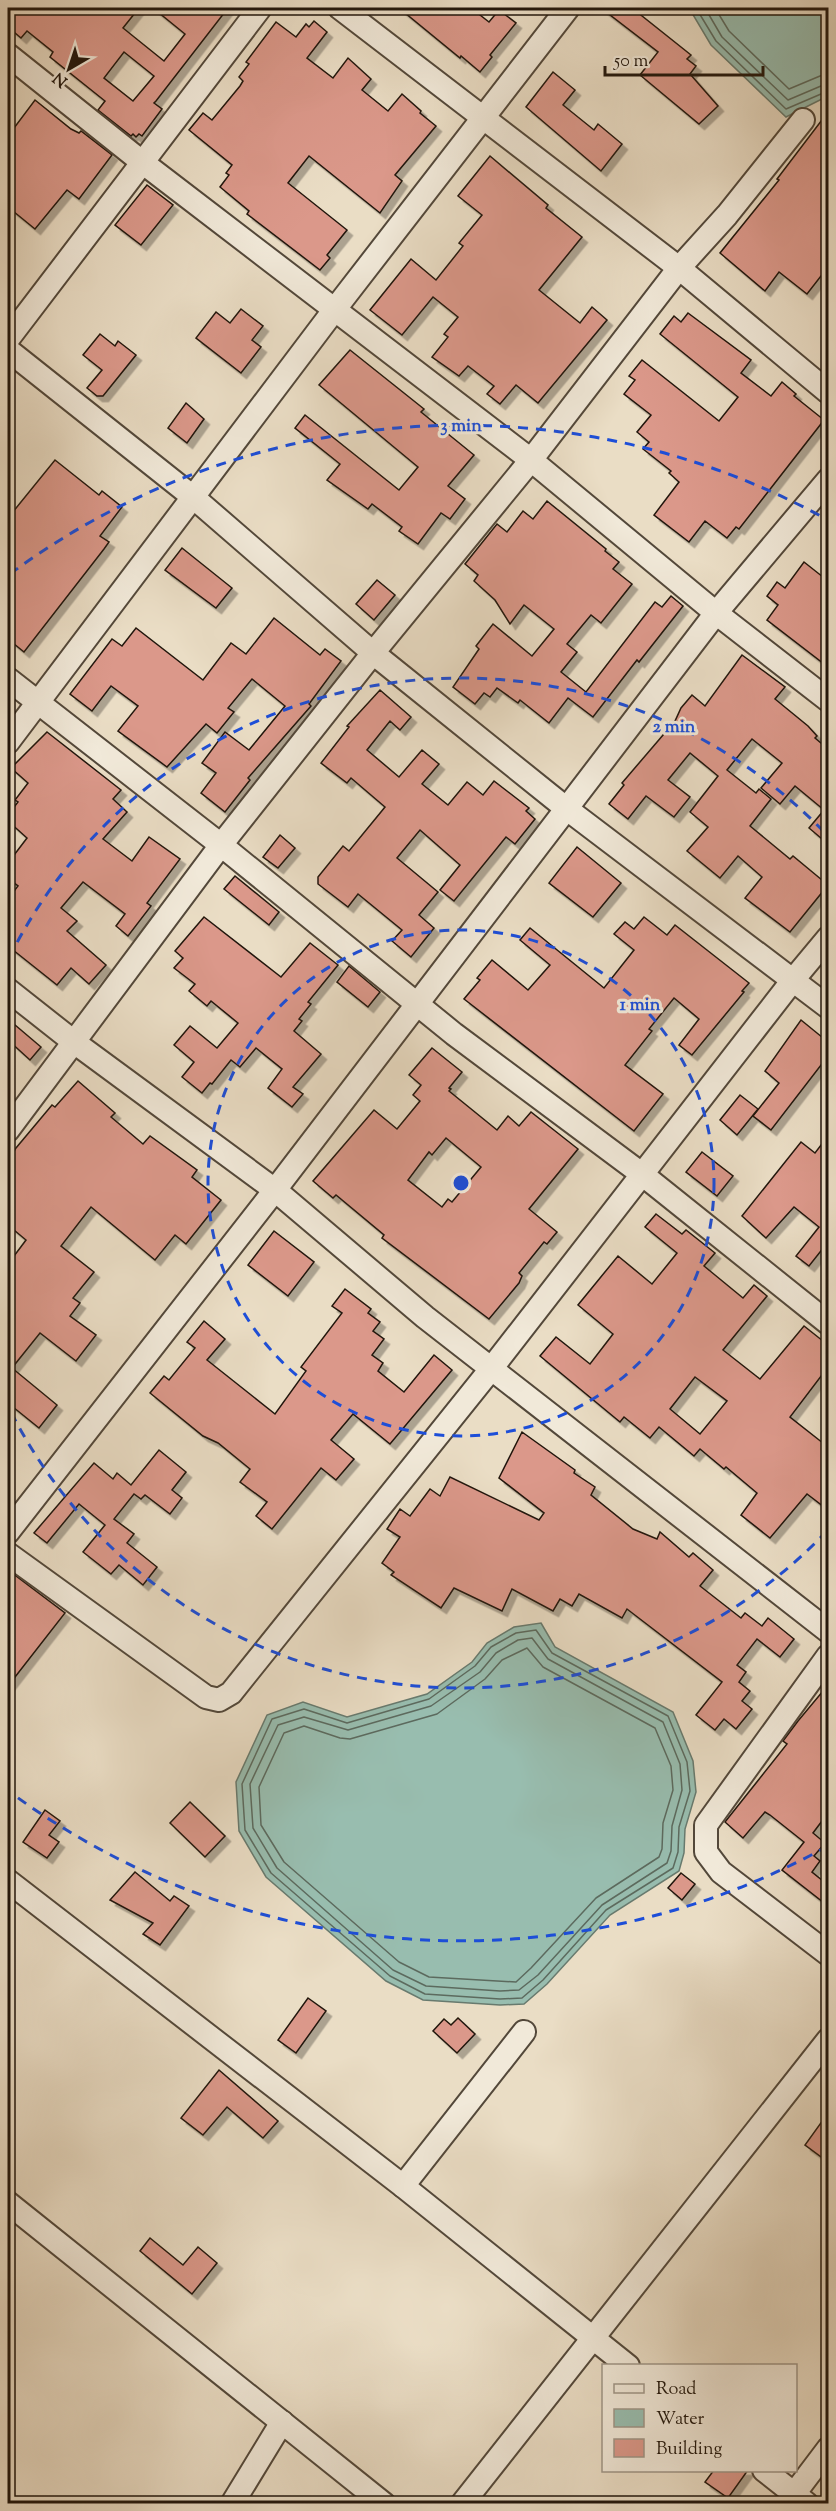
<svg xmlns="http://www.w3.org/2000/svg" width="836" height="2511" viewBox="0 0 836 2511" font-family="'Sorts Mill Goudy',serif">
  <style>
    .water { fill: #98bdaf; stroke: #687a6e; stroke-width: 1.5 }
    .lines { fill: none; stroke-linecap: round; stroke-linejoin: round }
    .shore { stroke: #5c6a5e; stroke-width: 1.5 }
    .building { fill: #db988a; stroke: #21160c; stroke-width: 1.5; fill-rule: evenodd; filter: url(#shadow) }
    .minor-casing { stroke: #53483a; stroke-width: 26 }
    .minor { stroke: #f1e9d9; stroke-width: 22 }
    .ring { fill: none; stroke: #1d4ed8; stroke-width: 3; stroke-dasharray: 10 8 }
    .centre { fill: #1d4ed8; stroke: #f1e9d9; stroke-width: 3 }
    .ring-label { font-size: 18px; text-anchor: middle; font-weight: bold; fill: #1d4ed8; stroke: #f1e9d9; stroke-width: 6; stroke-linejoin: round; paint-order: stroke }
  </style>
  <defs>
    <filter id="shadow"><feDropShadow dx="5.5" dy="5.5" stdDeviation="0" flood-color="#0004"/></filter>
  </defs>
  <rect width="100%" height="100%" fill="#eaddc5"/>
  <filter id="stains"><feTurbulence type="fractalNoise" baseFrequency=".00333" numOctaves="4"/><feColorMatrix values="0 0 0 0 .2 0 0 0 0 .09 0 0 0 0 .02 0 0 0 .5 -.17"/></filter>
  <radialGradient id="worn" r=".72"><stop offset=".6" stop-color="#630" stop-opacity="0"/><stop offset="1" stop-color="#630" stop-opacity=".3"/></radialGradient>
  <g class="water">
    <polygon points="689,8 828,8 828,96 786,117 711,45"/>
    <polygon points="541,1623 555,1647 673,1712 693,1761 696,1792 685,1829 684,1853 679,1871 610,1915 547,1984 524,2004 500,2005 423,2000 386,1981 266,1877 239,1831 236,1782 267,1715 303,1702 347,1717 427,1694 472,1662 487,1643 514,1627"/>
  </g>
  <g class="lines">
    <g class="shore">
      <polyline points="696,8 716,41 786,109 828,91"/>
      <polyline points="705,8 722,37 788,100 828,83"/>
      <polyline points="715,8 729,31 789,89 820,76 828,74"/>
      <polygon points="536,1630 552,1653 668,1716 687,1762 690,1791 679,1827 678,1852 673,1868 606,1910 543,1980 522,1998 500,1999 425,1994 390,1976 271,1873 245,1830 242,1784 272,1719 304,1709 347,1723 429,1699 475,1666 491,1647 516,1633"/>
      <polygon points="532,1638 548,1659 663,1722 680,1764 682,1790 672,1826 671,1851 667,1863 602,1905 538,1975 519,1990 500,1991 426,1986 393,1970 277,1868 253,1828 250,1784 278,1725 304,1717 348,1730 431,1706 480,1672 496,1653 518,1640"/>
      <polygon points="527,1648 543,1667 655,1728 671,1766 673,1790 663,1823 662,1849 659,1857 596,1898 531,1968 516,1982 429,1977 399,1962 284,1862 261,1825 259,1787 284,1733 304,1726 340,1738 350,1739 437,1714 485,1679 502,1660"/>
    </g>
  </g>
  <g class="building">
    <path d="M16 8H139L123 28 164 61 185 34 153 8H228L156 101 154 103 162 109 142 136 139 134 136 137 133 134 131 136 98 110 105 101 50 57 53 52 27 31 21 38 8 27V18ZM124 52 154 76 133 101 104 78Z"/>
    <polygon points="399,8 471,8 489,22 499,10 516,23 490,55 492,57 480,72 461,56 460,58"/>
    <polygon points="601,8 632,8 691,55 687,59 696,66 690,74 718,106 699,124 640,75 658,52"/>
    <polygon points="314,21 327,32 307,58 333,78 348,58 371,79 362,90 388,111 402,94 421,111 420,113 436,126 395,175 402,181 380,213 309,156 288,183 347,230 327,255 330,258 320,270 247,214 249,211 220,187 229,175 226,173 232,165 189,130 203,113 212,120 240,86 243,81 239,77 249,64 246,62 276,22 296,37 306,24 309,27"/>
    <polygon points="553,72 575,90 563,105 594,130 598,124 622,144 601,171 526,107"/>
    <polygon points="35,100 71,129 79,133 81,131 112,155 79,199 67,190 35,229 8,207 8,136"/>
    <polygon points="828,112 828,267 807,294 779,272 765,291 720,253 779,180 777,179"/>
    <polygon points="490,156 548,205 546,208 582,237 539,290 580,323 592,307 607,320 538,403 516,385 500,404 487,394 494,386 468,366 459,376 432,357 448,337 444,334 458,317 433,297 402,335 370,310 411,259 436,280 463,246 459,243 482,215 458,196"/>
    <polygon points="147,185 173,205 141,245 115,225"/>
    <polygon points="241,309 263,326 252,340 261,347 241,373 196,338 216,312 230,323"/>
    <polygon points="688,313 751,360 741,373 771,396 782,382 796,394 794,396 824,420 739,529 736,527 727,538 705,521 689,542 654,515 679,482 669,473 671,471 643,449 649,442 637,432 651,415 624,394 635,380 629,376 642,360 719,421 738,397 660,334 674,316 681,322"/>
    <polygon points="100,334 115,346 118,341 136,355 103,396 97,396 87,388 102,370 83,355"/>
    <polygon points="350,350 424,409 421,412 474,455 448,486 465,499 450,519 441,513 418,544 399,531 402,527 372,504 368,509 327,480 340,464 295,428 305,415 399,490 418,467 319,385"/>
    <polygon points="186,403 204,419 187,443 168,428"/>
    <polygon points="55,460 99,495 102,491 122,507 100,536 109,542 104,549 24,652 8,639 8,518"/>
    <polygon points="547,501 606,549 605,551 619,562 613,569 632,584 601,623 591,615 567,644 577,652 561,672 586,692 655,602 662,607 671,596 683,606 639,662 637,660 593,717 568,698 549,723 520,700 518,703 497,688 490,697 484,693 475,704 453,687 479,649 476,646 493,624 532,656 554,629 524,605 510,624 495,600 474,581 478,575 465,564 497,524 507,532 523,511 533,519"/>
    <polygon points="182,548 232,588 216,608 165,570"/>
    <polygon points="804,562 828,581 828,667 767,620 778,605 767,596 777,582 785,588"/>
    <polygon points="377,580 395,595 374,620 356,604"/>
    <polygon points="274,618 320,655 325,649 341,661 309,704 311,706 248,778 250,780 225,812 201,793 216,773 202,763 225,732 249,750 285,706 252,679 228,708 234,712 217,733 206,724 167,767 118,731 138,706 111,686 92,711 70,694 112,639 122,646 136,628 203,680 231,643 246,654"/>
    <polygon points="742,655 785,687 775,699 808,726 817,736 815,738 828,749 828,844 809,828 824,810 795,786 780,804 761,788 782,763 752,739 727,770 756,793 759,789 771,799 750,826 790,859 793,856 828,885 790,932 745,898 762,877 738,856 720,878 687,851 708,827 690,812 718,776 690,753 668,780 690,797 674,817 646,796 628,819 609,804 624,785 622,783 675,721 681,708 692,695 705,706"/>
    <polygon points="380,690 411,717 400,730 390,721 367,750 399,777 422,750 439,764 422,784 448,805 467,782 483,795 494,781 529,808 526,811 535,819 515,844 506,837 454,901 440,890 460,865 420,830 397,858 438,892 419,915 434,928 411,957 392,941 402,930 358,894 348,907 318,884 318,877 343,846 349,851 385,807 351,778 347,783 321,763 349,727 347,726"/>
    <polygon points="47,732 121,790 113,799 127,812 103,839 132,861 149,837 180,859 147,903 151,906 128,936 116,926 125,914 83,882 61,908 77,921 67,931 106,965 89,984 71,968 57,985 8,946 8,899 18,886 8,878 8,863 27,838 8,821 8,815 18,802 15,800 28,783 11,768"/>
    <polygon points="280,835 295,848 278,868 263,857"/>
    <polygon points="577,847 621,883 593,917 549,883"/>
    <polygon points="235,876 279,912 269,925 224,889"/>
    <polygon points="204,917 281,977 310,943 338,965 308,1002 311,1004 299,1019 302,1021 294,1031 321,1054 293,1087 303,1094 292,1107 268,1088 282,1069 256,1048 240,1067 231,1060 212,1084 210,1083 202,1093 182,1077 194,1062 174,1045 190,1026 217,1048 238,1023 211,1001 207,1006 189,991 195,984 174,968 183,958 175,951"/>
    <polygon points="644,917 667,935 675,925 749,983 742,991 744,992 692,1055 679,1045 699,1019 674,998 649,1029 652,1031 625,1065 663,1094 634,1131 464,999 480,980 477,978 492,960 528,990 550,965 520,940 530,928 604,988 634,950 614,934 625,922 634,929"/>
    <polygon points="349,966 380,992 368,1007 337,982"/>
    <polygon points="8,1019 41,1047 30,1060 8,1040"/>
    <polygon points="801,1020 828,1042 828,1056 771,1130 753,1116 779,1083 765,1071"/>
    <path d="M432 1048 462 1072 449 1088 451 1089 449 1091 497 1130 508 1116 519 1126 531 1112 578 1149 529 1209 557 1232 547 1244 544 1242 519 1273 522 1276 519 1283 489 1319 382 1238 384 1235 336 1195 333 1198 313 1181 374 1110 397 1129 420 1101 413 1095 421 1085 409 1075ZM446 1138 481 1167 452 1202 448 1199 442 1207 408 1180 429 1152 432 1155Z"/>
    <polygon points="78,1081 115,1113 111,1117 143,1144 150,1136 197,1170 192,1177 221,1200 186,1244 175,1235 155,1260 91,1207 61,1246 94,1272 73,1298 80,1303 70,1316 96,1335 76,1361 40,1333 12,1368 57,1405 39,1428 8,1403 8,1264 26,1240 8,1225 8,1162 16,1148 52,1105 55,1107"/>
    <polygon points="740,1095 758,1109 737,1135 720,1120"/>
    <polygon points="828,1136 828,1242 809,1266 796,1256 819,1227 794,1207 766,1238 742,1216 801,1142 815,1153"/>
    <polygon points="702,1152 733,1176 717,1196 686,1172"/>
    <path d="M656 1214 682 1234 686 1230 715 1253 704 1266 743 1298 754 1285 767 1296 723 1350 760 1379 804 1326 828 1345V1367L790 1417 828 1447V1510L807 1494 770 1538 741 1515 757 1493 726 1467 724 1469 700 1449 694 1456 659 1427 650 1438 624 1417 620 1422 540 1356 556 1337 590 1364 613 1334 578 1305 618 1256 652 1284 677 1253 645 1227ZM695 1377 727 1401 700 1434 670 1409Z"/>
    <polygon points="274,1231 314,1262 288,1296 248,1265"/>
    <polygon points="345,1289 371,1309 368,1313 380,1322 373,1331 384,1339 372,1355 383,1363 378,1371 404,1392 434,1355 452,1370 390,1444 353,1414 331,1440 354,1459 336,1480 321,1468 272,1529 256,1516 267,1502 240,1482 250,1469 218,1443 203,1436 150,1393 164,1376 169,1380 195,1348 187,1342 204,1321 225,1339 207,1360 275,1414 306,1371 301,1367 342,1313 332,1306"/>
    <polygon points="522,1432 575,1470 574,1473 595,1487 591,1495 633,1529 657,1539 660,1532 689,1557 693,1553 713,1570 700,1586 741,1618 745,1613 762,1626 768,1618 794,1639 780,1657 757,1639 737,1665 746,1672 739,1682 750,1691 742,1701 752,1709 736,1729 724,1719 715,1730 696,1715 722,1682 627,1609 622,1618 579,1594 572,1606 560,1599 553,1611 512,1589 502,1611 454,1588 441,1608 391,1575 394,1572 382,1563 400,1537 387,1529 400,1509 410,1516 430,1489 440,1496 450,1477 539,1520 544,1513 499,1478"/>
    <polygon points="159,1450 186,1472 172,1490 182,1498 170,1514 145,1495 141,1499 134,1494 114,1519 134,1534 127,1543 157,1567 143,1585 119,1565 111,1574 83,1552 105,1525 79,1504 47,1543 34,1533 94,1463 113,1479 117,1473 131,1485"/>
    <polygon points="8,1570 65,1613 8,1686"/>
    <polygon points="828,1685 828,1813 813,1833 825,1843 814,1856 820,1861 812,1872 828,1885 828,1906 782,1870 804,1842 770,1815 765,1812 743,1838 725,1822 787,1744 783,1741 798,1721"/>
    <polygon points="190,1802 225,1836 205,1857 170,1823"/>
    <polygon points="45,1810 60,1821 49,1835 59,1842 47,1858 23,1842"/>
    <polygon points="135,1872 170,1901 174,1896 189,1906 160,1945 143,1934 153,1923 110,1900"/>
    <polygon points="681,1873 695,1884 682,1900 668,1888"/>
    <polygon points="308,1998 326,2011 296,2053 278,2040"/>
    <polygon points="458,2018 475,2034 457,2053 433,2031 444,2019 451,2025"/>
    <polygon points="219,2070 278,2121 263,2138 227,2107 203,2135 181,2118"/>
    <polygon points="828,2113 828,2162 805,2145"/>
    <polygon points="150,2238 183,2265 198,2247 217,2263 192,2294 140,2251"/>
    <polygon points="714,2470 748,2470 728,2498 705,2482"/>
  </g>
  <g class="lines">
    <g class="minor-casing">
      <g id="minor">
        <polyline points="340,8 679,268 828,392"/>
        <polyline points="8,55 142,162 531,460 716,613 828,700"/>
        <polyline points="8,339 260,8"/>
        <polyline points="8,350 193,497 373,653 567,809 828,1007"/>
        <polyline points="8,679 221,845 454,1034 643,1175 828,1323"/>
        <polyline points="8,742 335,309 568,8"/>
        <polyline points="8,990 74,1042 275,1190 425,1317 828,1631"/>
        <polyline points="8,1130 221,845 373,653 531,460 679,268 727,215 803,120"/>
        <polyline points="8,1532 275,1190 716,613 828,480"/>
        <polyline points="8,1554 206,1697 219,1700 231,1693 491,1369 793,980 828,938"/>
        <polyline points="828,1656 706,1825 706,1852 721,1872 828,1954"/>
        <polyline points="8,1881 403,2186 628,2366"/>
        <polyline points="403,2186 524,2032"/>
        <polyline points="8,2203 384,2504"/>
        <polyline points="764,2470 807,2504"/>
        <polyline points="794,2494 828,2449"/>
        <polyline points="232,2504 282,2422"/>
        <polyline points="462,2504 828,2040"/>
      </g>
    </g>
    <use href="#minor" class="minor"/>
  </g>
  <g class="ring">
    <circle cx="461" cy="1183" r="253"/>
    <path d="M827 1531A505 505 0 0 1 9 1408M9 958A505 505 0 0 1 827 835"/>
    <path d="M828 1846A758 758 0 0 1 10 1792M10 574A758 758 0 0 1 828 520"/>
  </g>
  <circle cx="461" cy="1183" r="9" class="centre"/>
  <g class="ring-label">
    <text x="461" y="431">3 min</text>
    <text x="674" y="732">2 min</text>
    <text x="640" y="1010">1 min</text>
  </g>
  <rect width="836" height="2511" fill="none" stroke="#eaddc5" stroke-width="30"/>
  <rect x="9" y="9" width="818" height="2493" fill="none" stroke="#21160c" stroke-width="3"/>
  <rect x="15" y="15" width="806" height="2481" fill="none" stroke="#21160c" stroke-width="1.5"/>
  <rect x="602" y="2364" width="195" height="108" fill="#f1e9d9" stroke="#9e9587" stroke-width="1.5"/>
  <rect x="614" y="2384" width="30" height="9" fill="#f1e9d9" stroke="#9e9587" stroke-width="1.5"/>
  <text x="656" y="2394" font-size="18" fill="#21160c">Road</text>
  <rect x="614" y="2409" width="30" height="18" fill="#98bdaf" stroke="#9e9587" stroke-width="1.5"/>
  <text x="656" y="2424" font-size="18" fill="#21160c">Water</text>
  <rect x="614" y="2439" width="30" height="18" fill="#db988a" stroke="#9e9587" stroke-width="1.5"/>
  <text x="656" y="2454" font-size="18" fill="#21160c">Building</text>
  <g transform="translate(69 69) rotate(219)" stroke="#f1e9d9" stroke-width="4.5" paint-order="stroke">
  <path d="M0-4.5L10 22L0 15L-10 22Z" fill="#21160c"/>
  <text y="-9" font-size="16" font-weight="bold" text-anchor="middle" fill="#21160c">N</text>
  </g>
  <path d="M605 66v9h158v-9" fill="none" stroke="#21160c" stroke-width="3"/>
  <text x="614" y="66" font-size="18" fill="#21160c" stroke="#f1e9d9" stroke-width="4.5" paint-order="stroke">50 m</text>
  <rect width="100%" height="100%" filter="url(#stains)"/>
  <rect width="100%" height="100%" fill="url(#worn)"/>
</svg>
